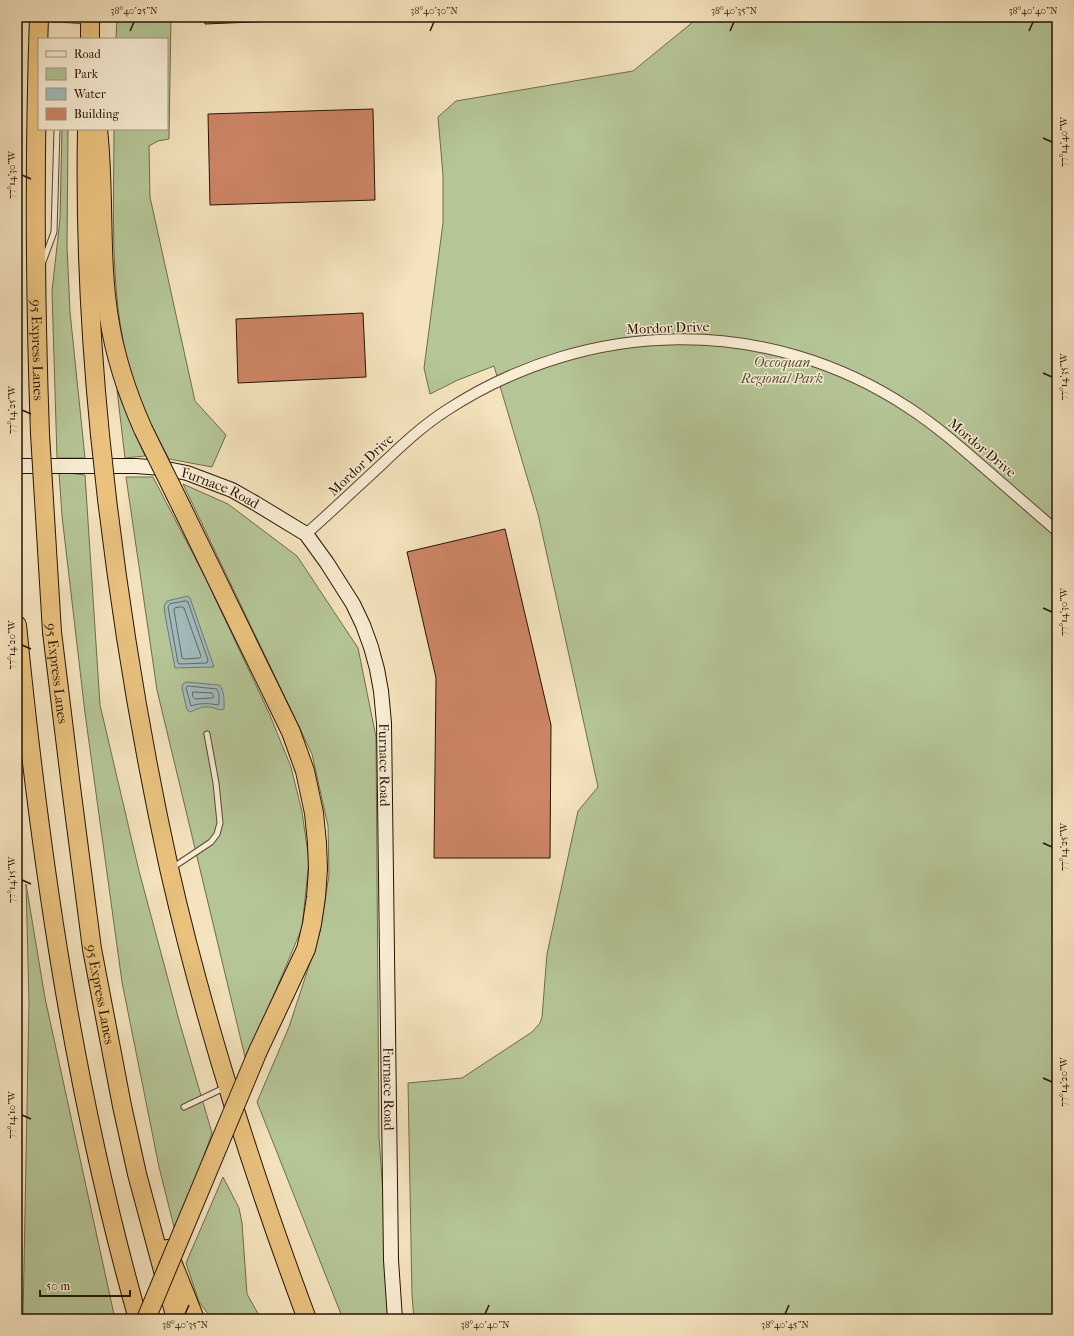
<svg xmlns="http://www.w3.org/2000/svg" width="1074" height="1336" viewBox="0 0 1074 1336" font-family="'IM FELL French Canon',serif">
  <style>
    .green { fill: #b5c596; stroke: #6e6c4d }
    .water { fill: #a1bbbc; stroke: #707872 }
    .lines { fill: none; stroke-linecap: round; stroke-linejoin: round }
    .shore { stroke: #646760; stroke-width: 1 }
    .building { fill: #cd8566; stroke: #271304 }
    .lane-casing { stroke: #5a4732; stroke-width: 7 }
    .street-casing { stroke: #5a4732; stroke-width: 12 }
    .secondary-casing { stroke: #271304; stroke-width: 16 }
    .highway-casing { stroke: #271304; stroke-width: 20 }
    .lane { stroke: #f8edd4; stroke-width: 5 }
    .street { stroke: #f8edd4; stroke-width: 10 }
    .secondary { stroke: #f8edd4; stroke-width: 14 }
    .highway { stroke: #eac27e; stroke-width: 18 }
    .highway-bridge-casing { stroke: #271304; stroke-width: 20; stroke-linecap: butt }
    .highway-bridge { stroke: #eac27e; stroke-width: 18 }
    .ticks { fill: none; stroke: #271304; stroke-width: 1.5 }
    .labels { text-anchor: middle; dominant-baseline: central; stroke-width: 3; stroke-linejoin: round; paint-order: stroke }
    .street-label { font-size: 14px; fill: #271304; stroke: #f8edd4 }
    .park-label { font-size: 14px; font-style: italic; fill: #595137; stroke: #f8edd4 }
    .neatline { fill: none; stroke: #271304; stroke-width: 1.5 }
    .ticks-label { font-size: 10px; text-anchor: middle; fill: #271304 }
  </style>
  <rect width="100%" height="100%" fill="#f4e3bd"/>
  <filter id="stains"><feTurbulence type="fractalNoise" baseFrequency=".005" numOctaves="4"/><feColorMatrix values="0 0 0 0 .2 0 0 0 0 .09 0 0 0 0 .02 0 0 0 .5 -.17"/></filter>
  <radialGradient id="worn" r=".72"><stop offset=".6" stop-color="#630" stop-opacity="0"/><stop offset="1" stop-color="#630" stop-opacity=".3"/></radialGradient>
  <g class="green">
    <path d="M117 17H171L169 139 158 141 149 146 150 197 195 401 226 435 212 467 169 459C157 436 144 413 135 388 108 307 114 214 114 129H167V39H116Z"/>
    <polygon points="699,17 1057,17 1057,1319 414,1319 412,1295 408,1083 462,1078 532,1032 540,1023 542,1017 547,954 578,811 598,787 538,514 494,366 458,380 430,394 424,368 443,223 443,175 438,117 456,101 633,71"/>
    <polygon points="62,129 68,129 67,246 70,312 85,458 57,458 52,291 60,219"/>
    <polygon points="117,390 145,456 125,458"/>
    <polygon points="59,472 85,475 100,705 139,871 180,1024 212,1133 176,1235 159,1167 122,982 85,713 62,516"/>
    <polygon points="126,477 153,477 205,577 269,713 291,767 302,812 309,861 302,928 246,1061 157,690"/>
    <polygon points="183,484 228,504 297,556 358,648 376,737 379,1137 392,1319 343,1319 257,1102 289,1027 320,932 329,875 328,826 312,754"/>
    <polygon points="26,884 45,998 115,1319 23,1319 29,1002"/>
    <polygon points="223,1177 239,1208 242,1223 247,1294 261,1319 212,1319 199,1302 186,1263"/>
  </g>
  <g class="water">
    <polygon points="188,596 190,598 214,667 175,668 165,615 164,606 167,601"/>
    <path d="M186 682 219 685C225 691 224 701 224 709 219 711 216 708 210 707 201 706 198 709 190 712L187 710 182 688 183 684Z"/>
  </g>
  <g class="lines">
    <g class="shore">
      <polygon points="186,601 188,602 208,660 207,663 180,664 178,663 168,607 170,604"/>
      <polygon points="182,607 184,608 201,656 200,658 184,659 182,658 174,610 175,608"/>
      <path d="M188 686 217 689 219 694V704L218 705C208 703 200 703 191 706L186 688Z"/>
      <polygon points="193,692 212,693 214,697 212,698 195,699 193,697"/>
    </g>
  </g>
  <g class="building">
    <polygon points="205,17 370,17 205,24"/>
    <polygon points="373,109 375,200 210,205 208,114"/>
    <polygon points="363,313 366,377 238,383 236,319"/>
    <polygon points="505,529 551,725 550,858 434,858 436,678 407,552"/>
  </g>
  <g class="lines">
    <g class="lane-casing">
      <g id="lane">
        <polyline points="42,18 88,21"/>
        <polyline points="43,262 54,232 57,129"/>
        <polyline points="172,868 211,842 217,834 220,823 216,783 207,734"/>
        <polyline points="184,1107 224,1088"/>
      </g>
    </g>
    <g class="street-casing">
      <path id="street" d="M306 534C331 512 355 489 380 466 401 446 422 426 447 410 589 318 767 314 909 408 935 425 958 445 981 465 1006 487 1032 509 1057 531"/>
    </g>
    <g class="secondary-casing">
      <g id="secondary">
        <path id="s1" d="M17 466H136L162 468 187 473 232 490 255 503 306 534 327 563 353 604 363 625 371 647 377 669 381 691 384 723 391 1260 395 1319"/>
      </g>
    </g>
    <g class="highway-casing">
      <g id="highway">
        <path id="s2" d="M39 17C34 157 35 295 40 434"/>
        <polyline points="90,39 90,17"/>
        <path d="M87 129C85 231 90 333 100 435"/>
        <path d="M98 129C105 192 99 256 109 318 115 357 127 393 143 429"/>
        <path d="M107 499C122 624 142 745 169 868 204 1021 252 1172 307 1319"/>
        <path id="s3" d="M44 500 52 632 71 787 92 949 122 1106 137 1174 176 1319"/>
        <polyline points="182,508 291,732 305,771 314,813 317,843 318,869 316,897 312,924 306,949 258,1051"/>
        <path d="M17 625C40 859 74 1093 138 1319"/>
        <polyline points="167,1249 195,1319"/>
      </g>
    </g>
    <use href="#lane" class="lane"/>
    <use href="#street" class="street"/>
    <use href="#secondary" class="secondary"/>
    <use href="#highway" class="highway"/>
    <g class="highway-bridge-casing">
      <g id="highway-bridge">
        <polyline points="143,429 182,508"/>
        <polyline points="40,434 44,500"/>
        <polyline points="100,435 107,499"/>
        <polyline points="146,1319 258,1051"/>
      </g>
    </g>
    <use href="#highway-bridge" class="highway-bridge"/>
  </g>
  <path class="ticks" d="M130 31 134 22M430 31 434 22M730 31 734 22M1029 31 1033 22M1043 138 1052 142M22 175 31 179M1043 373 1052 377M22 410 31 414M1043 608 1052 612M22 645 31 649M1043 843 1052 847M22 880 31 884M1043 1078 1052 1082M22 1115 31 1119M185 1314 189 1305M485 1314 489 1305M785 1314 789 1305"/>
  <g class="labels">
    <g class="street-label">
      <text transform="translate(668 328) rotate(-2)">Mordor Drive</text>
      <text stroke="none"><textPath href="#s2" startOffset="333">95 Express Lanes</textPath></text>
      <text transform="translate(982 448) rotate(40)">Mordor Drive</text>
      <text transform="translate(361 465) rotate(-43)">Mordor Drive</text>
      <text stroke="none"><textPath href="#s1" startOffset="207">Furnace Road</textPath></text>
      <text stroke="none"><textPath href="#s3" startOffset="174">95 Express Lanes</textPath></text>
      <text stroke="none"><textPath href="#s1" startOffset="555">Furnace Road</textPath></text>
      <text stroke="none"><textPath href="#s3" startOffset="498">95 Express Lanes</textPath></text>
      <text stroke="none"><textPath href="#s1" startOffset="879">Furnace Road</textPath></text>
    </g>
    <g class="park-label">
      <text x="782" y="362">Occoquan<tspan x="782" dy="16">Regional Park</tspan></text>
    </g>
  </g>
  <rect width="1074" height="1336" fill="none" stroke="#f4e3bd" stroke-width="44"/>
  <rect x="38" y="38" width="130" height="92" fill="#f8edd4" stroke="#a49681"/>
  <rect x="46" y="51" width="20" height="6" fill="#f8edd4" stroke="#a49681"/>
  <text x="74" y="58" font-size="12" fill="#271304">Road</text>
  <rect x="46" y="68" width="20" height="12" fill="#b5c596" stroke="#a49681"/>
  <text x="74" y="78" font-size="12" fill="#271304">Park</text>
  <rect x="46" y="88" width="20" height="12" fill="#a1bbbc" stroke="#a49681"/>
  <text x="74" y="98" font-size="12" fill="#271304">Water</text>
  <rect x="46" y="108" width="20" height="12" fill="#cd8566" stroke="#a49681"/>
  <text x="74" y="118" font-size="12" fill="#271304">Building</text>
  <path d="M40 1290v6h90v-6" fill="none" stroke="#271304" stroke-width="2"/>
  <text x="46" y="1290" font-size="12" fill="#271304" stroke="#f8edd4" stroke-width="3" paint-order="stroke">50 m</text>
  <rect x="22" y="22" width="1030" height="1292" class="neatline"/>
  <g class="ticks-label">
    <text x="134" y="14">38°40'25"N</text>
    <text x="434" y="14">38°40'30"N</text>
    <text x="734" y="14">38°40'35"N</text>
    <text x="1033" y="14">38°40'40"N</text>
    <text transform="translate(1063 142) rotate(-90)" y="4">77°14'40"W</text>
    <text transform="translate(11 175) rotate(-90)" y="4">77°14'30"W</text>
    <text transform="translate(1063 377) rotate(-90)" y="4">77°14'35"W</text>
    <text transform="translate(11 410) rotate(-90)" y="4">77°14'25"W</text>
    <text transform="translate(1063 612) rotate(-90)" y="4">77°14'30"W</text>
    <text transform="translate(11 645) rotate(-90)" y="4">77°14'20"W</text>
    <text transform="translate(1063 847) rotate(-90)" y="4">77°14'25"W</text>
    <text transform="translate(11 880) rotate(-90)" y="4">77°14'15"W</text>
    <text transform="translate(1063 1082) rotate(-90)" y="4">77°14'20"W</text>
    <text transform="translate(11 1115) rotate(-90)" y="4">77°14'10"W</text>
    <text x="185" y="1328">38°40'35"N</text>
    <text x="485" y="1328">38°40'40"N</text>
    <text x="785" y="1328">38°40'45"N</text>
  </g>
  <rect width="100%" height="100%" filter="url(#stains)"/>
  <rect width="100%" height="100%" fill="url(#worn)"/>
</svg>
